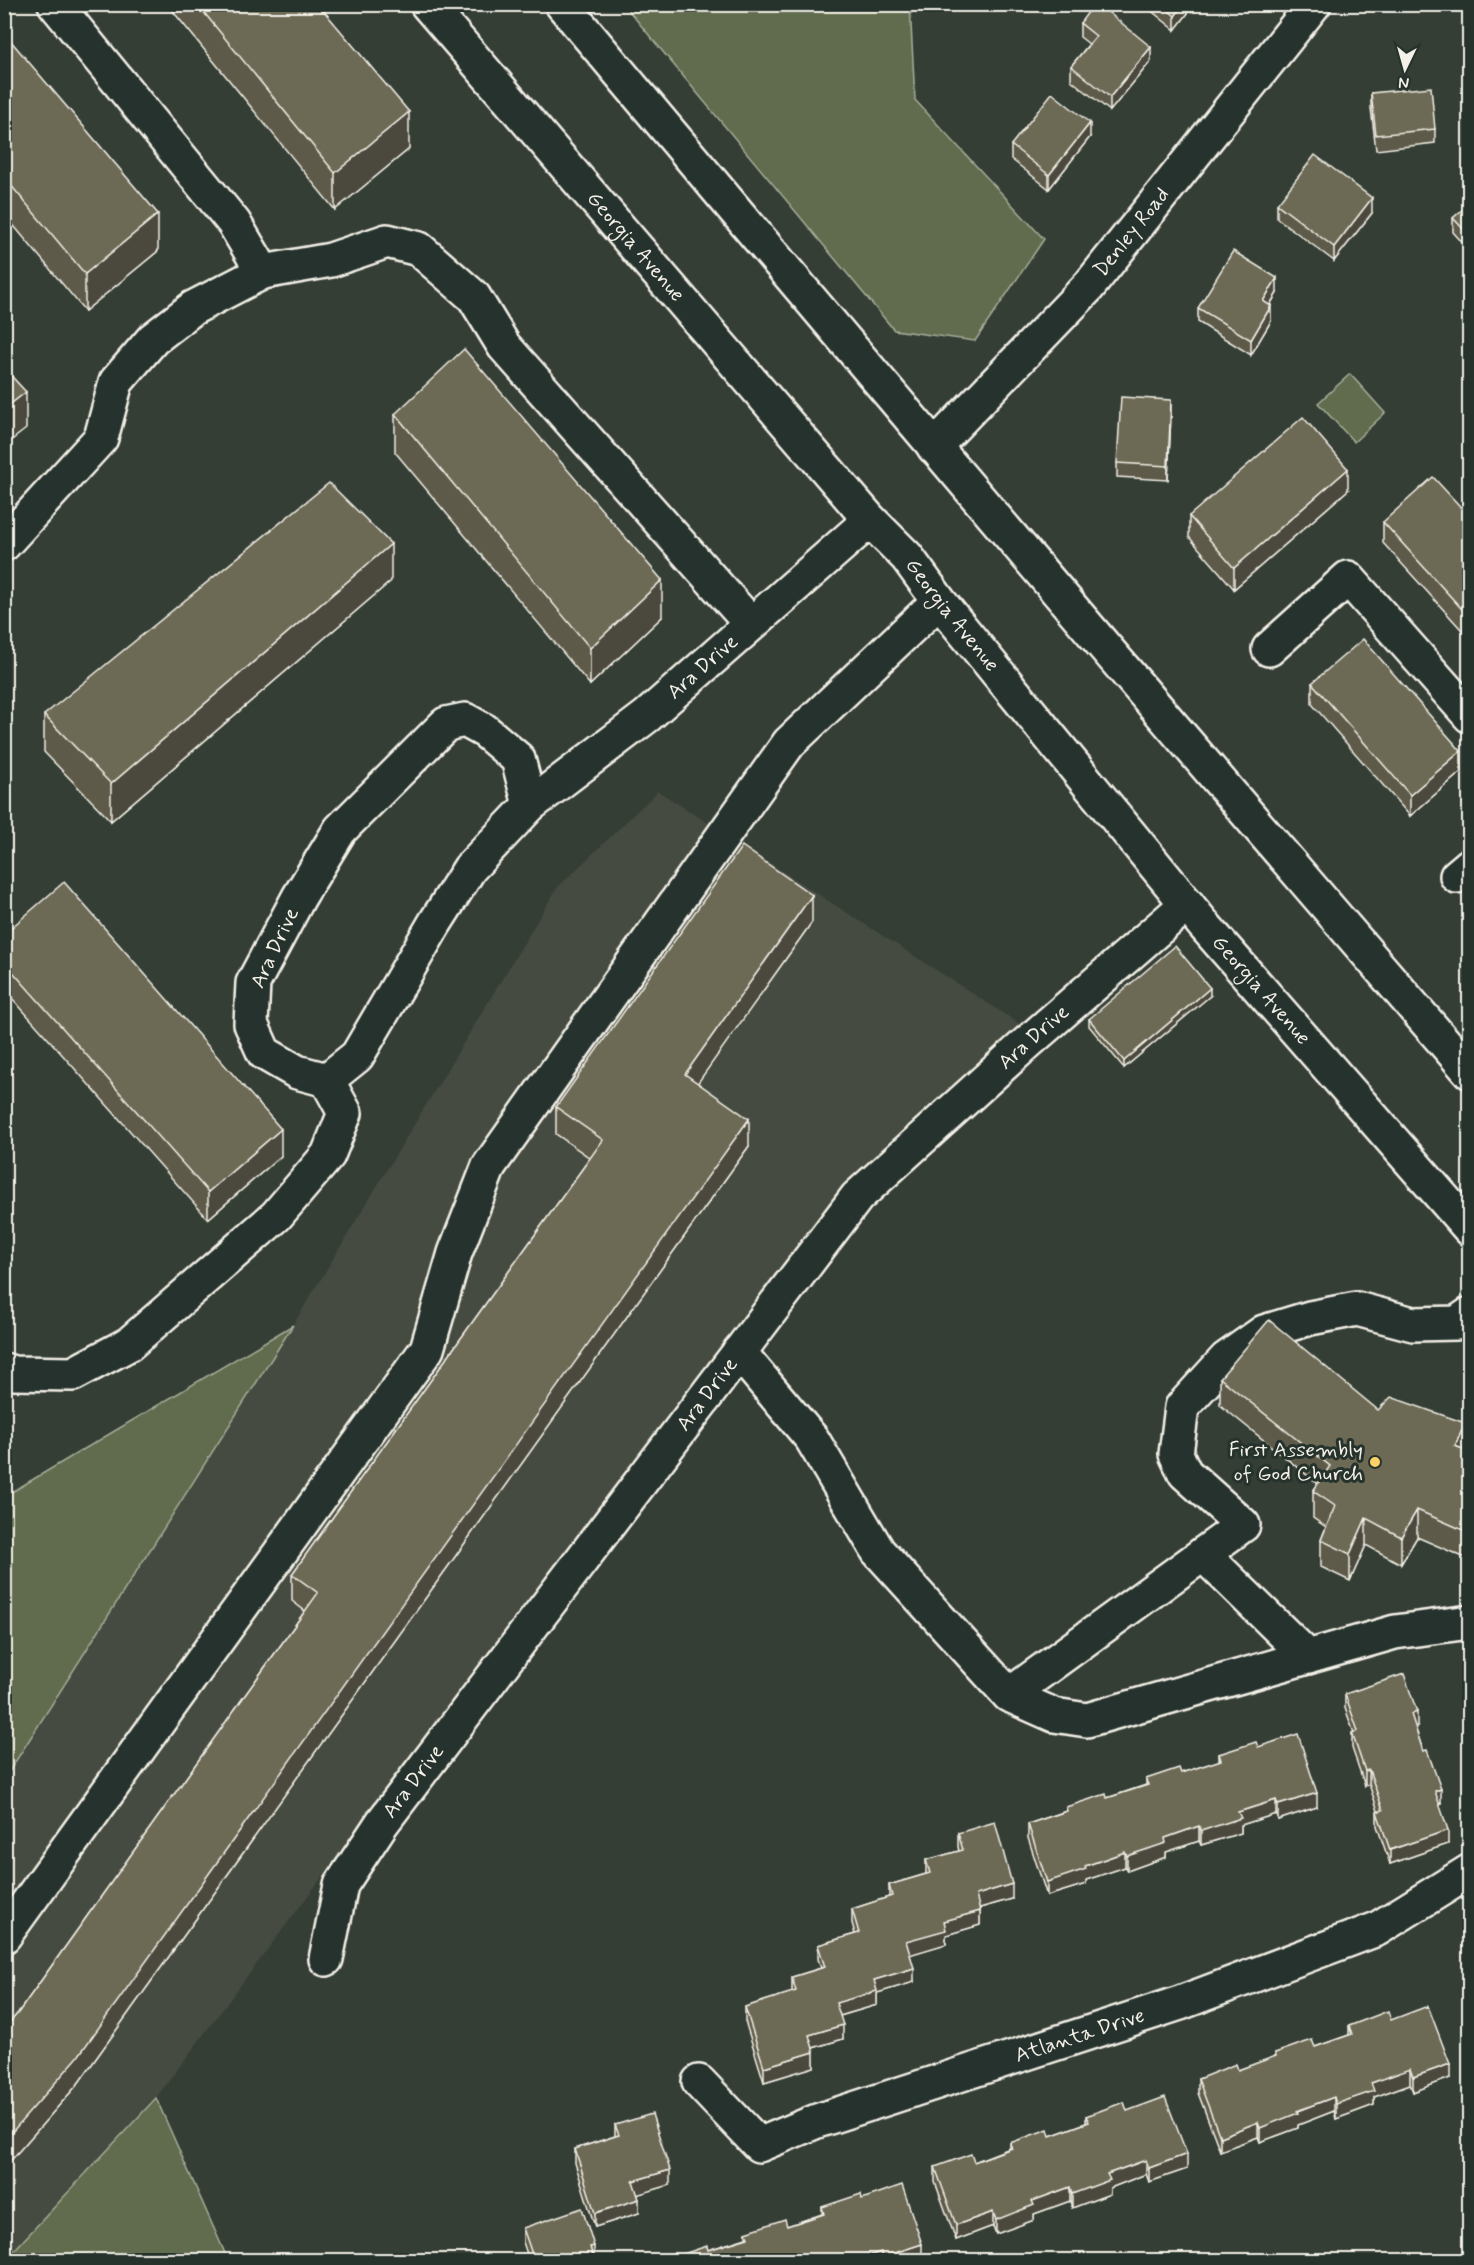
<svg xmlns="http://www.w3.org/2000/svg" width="1474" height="2265" viewBox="0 0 1474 2265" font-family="Mynerve,sans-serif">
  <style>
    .built { fill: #454b3f }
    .green { fill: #606c4e; stroke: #aaae9b; stroke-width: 1.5 }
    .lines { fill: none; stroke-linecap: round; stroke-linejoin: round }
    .minor-casing { stroke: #f4f1e8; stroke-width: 38 }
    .major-casing { stroke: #f4f1e8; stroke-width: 38 }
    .minor { stroke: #26332d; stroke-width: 33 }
    .major { stroke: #26332d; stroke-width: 33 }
    .wall { fill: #5d5a49; stroke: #f4f1e8; stroke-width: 1.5 }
    .shaded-wall { fill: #4c4a3c; stroke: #f4f1e8; stroke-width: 1.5 }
    .building { fill: #6c6955; stroke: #f4f1e8; stroke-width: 1.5 }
    .poi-dot { fill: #ffd166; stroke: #26332d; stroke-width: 2 }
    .labels { text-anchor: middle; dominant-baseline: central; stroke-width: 6; stroke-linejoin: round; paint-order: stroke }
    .street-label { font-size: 21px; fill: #f4f1e8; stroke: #26332d }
    .poi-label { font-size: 21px; fill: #f4f1e8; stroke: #26332d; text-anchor: end }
  </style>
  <rect width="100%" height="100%" fill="#343e35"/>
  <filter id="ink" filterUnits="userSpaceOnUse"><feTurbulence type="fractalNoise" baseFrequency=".0167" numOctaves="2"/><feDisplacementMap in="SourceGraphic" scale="12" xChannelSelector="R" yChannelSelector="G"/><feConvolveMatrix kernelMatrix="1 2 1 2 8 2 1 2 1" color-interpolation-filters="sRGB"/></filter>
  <g filter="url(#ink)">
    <polygon class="built" points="658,791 1020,1024 815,1221 156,2098 4,2260 4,1778 293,1325 557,888"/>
    <g class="green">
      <polygon points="624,5 910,5 915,100 1044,239 975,341 894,330"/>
      <polygon points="1350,374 1385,413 1354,442 1318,403"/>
      <polygon points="293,1325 5,1778 5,1496"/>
      <polygon points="156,2098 228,2260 5,2260"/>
    </g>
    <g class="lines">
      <g class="minor-casing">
        <g id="minor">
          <polyline points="55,4 234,223 263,272"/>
          <path id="s1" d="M934 447 1089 286 1314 4"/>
          <polyline points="4,544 101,438 116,382 153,339 193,308 263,272 331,260 387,241 419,249 474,297 504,346 751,624"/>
          <polyline points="1269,649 1348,578 1470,716"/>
          <path id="s2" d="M530 805 518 759 485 731 465 720 446 724 340 830 299 897 253 983 251 1024 264 1053 297 1072 327 1080 357 1056 435 923 470 868 530 805 647 716 870 520"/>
          <polyline points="1457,876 1470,865"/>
          <polyline points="1470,1314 1457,1323 1413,1324 1357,1309 1310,1318 1264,1332 1226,1359 1182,1407 1176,1454 1185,1473 1243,1525 1009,1695 1054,1715 1087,1720 1395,1632 1470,1622"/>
          <polyline points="739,1352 812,1439 878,1551 1009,1695"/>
          <polyline points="4,1370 13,1373 73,1374 129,1344 276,1216 328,1155 345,1113 327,1080"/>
          <polyline points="1203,1554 1308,1657"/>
          <polyline points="4,1936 427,1349 455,1253 489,1166 789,743 939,601"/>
          <path id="s3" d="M326 1959 341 1885 382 1823 857 1197 1027 1043 1187 904"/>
          <path id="s4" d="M699 2082 759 2145 817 2121 1180 2003 1377 1929 1470 1871"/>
        </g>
      </g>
      <g class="major-casing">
        <g id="major">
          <path id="s5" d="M427 4 870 520 907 557 939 601 1204 925 1470 1229"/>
          <path d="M562 4C862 362 1164 719 1470 1072"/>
        </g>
      </g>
      <use href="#minor" class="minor"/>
      <use href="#major" class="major"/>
    </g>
    <g class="wall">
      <polygon points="167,4 318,4 409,149 335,210"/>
      <polygon points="1143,4 1195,4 1175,30"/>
      <polygon points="1080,23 1151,61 1110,111 1071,80 1071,66 1089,44 1080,37"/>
      <polygon points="4,33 158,251 85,311 4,214"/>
      <polygon points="1371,93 1435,129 1435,143 1376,150 1371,108"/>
      <polygon points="1090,137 1049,189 1011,159 1011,145"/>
      <polygon points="1470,203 1470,251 1453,232 1453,218"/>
      <polygon points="1277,204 1372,213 1334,261 1277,218"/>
      <polygon points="1277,293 1270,305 1271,321 1251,355 1198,322 1198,308"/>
      <polygon points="395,414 662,617 590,685 395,452"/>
      <polygon points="1171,414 1168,480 1117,477 1117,463"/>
      <polygon points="1348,490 1234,589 1189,537 1189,516"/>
      <polygon points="1470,517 1470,639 1383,543 1383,522"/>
      <polygon points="391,581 111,821 44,752 44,715"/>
      <polygon points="1312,683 1461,772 1410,816 1312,704"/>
      <polygon points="812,922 697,1083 749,1146 77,2085 12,2159 4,2166 4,2029 18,2013 305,1611 292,1601 292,1574 590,1158 556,1134 556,1107"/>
      <polygon points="4,934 281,1156 208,1219 4,989"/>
      <polygon points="1210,996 1124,1068 1089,1026 1089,1019"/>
      <polygon points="1220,1378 1378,1410 1470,1452 1470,1560 1417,1537 1401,1564 1366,1545 1350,1581 1321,1567 1321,1540 1326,1527 1313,1518 1313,1491 1318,1484 1220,1405"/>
      <polygon points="1345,1694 1417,1726 1415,1727 1441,1803 1439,1804 1448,1844 1390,1864 1377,1826 1377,1812 1378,1811 1369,1784 1365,1786 1352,1748 1352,1733 1354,1733 1345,1708"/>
      <polygon points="1258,1747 1317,1807 1278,1820 1276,1814 1241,1825 1241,1833 1201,1845 1199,1841 1166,1852 1166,1857 1127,1871 1125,1867 1086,1880 1086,1884 1047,1896 1028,1838 1028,1824 1066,1811 1066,1807 1107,1798 1146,1785 1146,1779 1181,1773 1219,1761 1219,1754"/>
      <polygon points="958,1833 1012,1899 980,1908 980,1925 946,1935 946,1944 910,1954 914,1982 877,1993 877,2005 840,2016 843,2039 813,2048 814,2067 764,2082 745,2021 745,2007 792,1993 792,1977 821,1968 818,1959 818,1945 855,1934 852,1923 852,1909 889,1897 889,1885 926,1874 926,1860 959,1851 958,1847"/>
      <polygon points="1391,2020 1450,2078 1413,2092 1410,2084 1374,2097 1374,2105 1336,2119 1334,2111 1298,2125 1298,2128 1260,2142 1258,2137 1220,2151 1198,2093 1198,2079 1238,2070 1275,2057 1275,2053 1315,2047 1349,2035 1349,2026"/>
      <polygon points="1127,2111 1187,2169 1149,2182 1146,2174 1110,2188 1110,2194 1072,2208 1070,2201 1034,2214 1034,2220 996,2234 993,2226 956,2240 935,2182 935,2167 974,2162 1010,2148 1010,2143 1050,2136 1086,2123 1086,2116"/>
      <polygon points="615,2125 670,2185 638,2194 639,2213 595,2227 575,2163 575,2149 615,2136"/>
      <polygon points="862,2199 922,2259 916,2260 668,2260 708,2250 746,2238 746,2232 787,2226 822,2214 822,2207"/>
      <polygon points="523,2228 594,2260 529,2260 523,2242"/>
    </g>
    <g class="shaded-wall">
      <polygon points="1184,4 1195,4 1175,30 1175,16"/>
      <polygon points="1151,47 1151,61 1110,111 1110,97"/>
      <polygon points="409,112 409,149 335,210 335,173"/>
      <polygon points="1090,123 1090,137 1049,189 1049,175"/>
      <polygon points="1372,198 1372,213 1334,261 1334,247"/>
      <polygon points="158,214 158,251 85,311 85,274"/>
      <polygon points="1277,278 1277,293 1263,316 1263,301"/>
      <polygon points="1271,306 1271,321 1251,355 1251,340"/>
      <polygon points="26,392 26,429 4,446 4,409"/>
      <polygon points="1171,400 1171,414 1168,480 1168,466"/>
      <polygon points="1348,469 1348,490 1234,589 1234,568"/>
      <polygon points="391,544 391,581 111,821 111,784"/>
      <polygon points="662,580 662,617 590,685 590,648"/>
      <polygon points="1461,751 1461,772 1410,816 1410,795"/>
      <polygon points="812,895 812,922 685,1101 685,1074"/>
      <polygon points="1210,988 1210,996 1124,1068 1124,1061"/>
      <polygon points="749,1119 749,1146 77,2085 12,2159 4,2166 4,2139"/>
      <polygon points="281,1129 281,1156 208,1219 208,1192"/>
      <polygon points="1465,1423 1465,1450 1455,1446"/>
      <polygon points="1417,1510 1417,1537 1401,1564 1401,1537"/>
      <polygon points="1366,1518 1366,1545 1350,1581 1350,1554"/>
      <polygon points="1417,1712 1417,1726 1411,1729 1411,1714"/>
      <polygon points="1369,1770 1369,1784 1365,1786 1365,1771"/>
      <polygon points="1441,1789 1441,1803 1435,1805 1435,1791"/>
      <polygon points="1317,1793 1317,1807 1278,1820 1278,1805"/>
      <polygon points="1276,1800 1276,1814 1241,1825 1241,1833 1201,1845 1201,1831 1238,1812"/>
      <polygon points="1199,1826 1199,1841 1166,1852 1166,1857 1127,1871 1127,1856 1165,1838"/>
      <polygon points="1448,1830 1448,1844 1390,1864 1390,1850"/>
      <polygon points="1125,1852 1125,1867 1086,1880 1086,1884 1047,1896 1047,1882 1085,1866"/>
      <polygon points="1012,1884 1012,1899 976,1909 976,1895"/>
      <polygon points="980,1911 980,1925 946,1935 946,1944 906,1956 906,1941 944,1921"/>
      <polygon points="914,1968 914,1982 877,1993 877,2005 836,2017 836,2003 874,1980"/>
      <polygon points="843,2025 843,2039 809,2049 809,2035"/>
      <polygon points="814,2052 814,2067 764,2082 764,2067"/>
      <polygon points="1450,2064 1450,2078 1413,2092 1413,2077"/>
      <polygon points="1410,2069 1410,2084 1374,2097 1374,2105 1336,2119 1336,2104 1371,2083"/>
      <polygon points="1334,2097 1334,2111 1298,2125 1298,2128 1260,2142 1260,2128 1297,2111"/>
      <polygon points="1258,2122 1258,2137 1220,2151 1220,2137"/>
      <polygon points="1187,2154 1187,2169 1149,2182 1149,2168"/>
      <polygon points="1146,2160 1146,2174 1110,2188 1110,2194 1072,2208 1072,2194 1107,2174"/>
      <polygon points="670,2170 670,2185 633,2196 633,2181"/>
      <polygon points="1070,2187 1070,2201 1034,2214 1034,2220 996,2234 996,2220 1032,2201"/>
      <polygon points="639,2199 639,2213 595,2227 595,2213"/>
      <polygon points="993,2212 993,2226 956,2240 956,2225"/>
      <polygon points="922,2244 922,2259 916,2260 882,2260 882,2257"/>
      <polygon points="594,2246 594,2260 590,2247"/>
      <polygon points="881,2252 881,2260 856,2260"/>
    </g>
    <g class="building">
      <polygon points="197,4 318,4 409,112 335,173"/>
      <polygon points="1094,4 1098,4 1151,47 1110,97 1071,66 1096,36 1080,23"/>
      <polygon points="1161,4 1184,4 1175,16"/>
      <polygon points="4,33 158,214 85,274 4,177"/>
      <polygon points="1431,87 1435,129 1376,135 1371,93"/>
      <polygon points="1052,93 1090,123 1049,175 1011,145"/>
      <polygon points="1315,155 1372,198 1334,247 1277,204"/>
      <polygon points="1470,203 1470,236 1453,218"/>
      <polygon points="1233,251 1277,278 1263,301 1271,306 1251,340 1198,308"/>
      <polygon points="464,349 662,580 590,648 395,414"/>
      <polygon points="4,368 26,392 4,409"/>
      <polygon points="1121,397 1171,400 1168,466 1117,463"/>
      <polygon points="1303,417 1348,469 1234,568 1189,516"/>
      <polygon points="1433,477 1470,517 1470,618 1383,522"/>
      <polygon points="329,483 391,544 111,784 44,715"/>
      <polygon points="1363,639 1461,751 1410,795 1312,683"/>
      <polygon points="742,846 812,895 685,1074 749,1119 77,2058 12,2132 4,2139 4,2029 18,2013 318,1593 292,1574 603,1140 556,1107"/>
      <polygon points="64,882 281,1129 208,1192 4,962 4,934"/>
      <polygon points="1175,946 1210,988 1124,1061 1089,1019"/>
      <polygon points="1269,1320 1378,1410 1391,1397 1465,1423 1455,1446 1470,1452 1470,1533 1417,1510 1401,1537 1366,1518 1350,1554 1321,1540 1335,1506 1313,1491 1330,1466 1220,1378"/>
      <polygon points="1404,1674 1417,1712 1411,1714 1423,1751 1427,1750 1441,1789 1435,1791 1448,1830 1390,1850 1377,1812 1383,1810 1369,1770 1365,1771 1352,1733 1358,1731 1345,1694"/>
      <polygon points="1298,1734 1317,1793 1278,1805 1276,1800 1238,1812 1241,1818 1201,1831 1199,1826 1165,1838 1166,1843 1127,1856 1125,1852 1085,1866 1086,1869 1047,1882 1028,1824 1067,1811 1066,1807 1106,1794 1107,1798 1148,1785 1146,1779 1179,1768 1181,1773 1221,1760 1219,1754 1256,1742 1258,1747"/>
      <polygon points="995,1822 1012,1884 976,1895 980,1911 944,1921 946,1930 906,1941 914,1968 874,1980 877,1991 836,2003 843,2025 809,2035 814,2052 764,2067 745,2007 796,1991 792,1977 825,1967 818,1945 859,1933 852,1909 892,1896 889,1885 930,1873 926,1860 963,1850 958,1833"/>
      <polygon points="1428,2006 1450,2064 1413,2077 1410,2069 1371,2083 1374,2091 1336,2104 1334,2097 1297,2111 1298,2113 1260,2128 1258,2122 1220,2137 1198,2079 1236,2064 1238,2070 1276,2056 1275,2053 1312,2040 1315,2047 1352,2034 1349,2026 1388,2011 1391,2020"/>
      <polygon points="1165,2097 1187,2154 1149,2168 1146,2160 1107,2174 1110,2180 1072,2194 1070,2187 1032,2201 1034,2205 996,2220 993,2212 956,2225 935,2167 971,2154 974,2162 1012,2148 1010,2143 1048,2129 1050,2136 1089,2122 1086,2116 1124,2102 1127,2111"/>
      <polygon points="652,2114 670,2170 633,2181 639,2199 595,2213 575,2149 619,2135 615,2125"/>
      <polygon points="902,2185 922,2244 882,2257 881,2252 856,2260 669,2260 668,2259 707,2246 708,2250 748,2238 746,2232 785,2219 787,2226 824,2214 822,2207 861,2194 862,2199"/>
      <polygon points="582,2208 594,2246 590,2247 594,2260 534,2260 523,2228"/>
    </g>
  </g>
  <circle class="poi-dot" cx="1375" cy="1462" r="6"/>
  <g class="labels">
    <g class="street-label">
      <text stroke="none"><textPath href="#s1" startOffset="292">Denley Road</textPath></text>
      <text stroke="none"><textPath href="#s5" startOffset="320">Georgia Avenue</textPath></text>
      <text stroke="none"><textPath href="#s5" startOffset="806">Georgia Avenue</textPath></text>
      <text stroke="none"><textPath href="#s2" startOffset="1167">Ara Drive</textPath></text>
      <text transform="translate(275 948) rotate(-65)">Ara Drive</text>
      <text stroke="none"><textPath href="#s5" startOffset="1292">Georgia Avenue</textPath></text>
      <text stroke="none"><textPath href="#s3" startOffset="1174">Ara Drive</textPath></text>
      <text stroke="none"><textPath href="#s3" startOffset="688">Ara Drive</textPath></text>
      <text stroke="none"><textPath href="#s3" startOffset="202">Ara Drive</textPath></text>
      <text stroke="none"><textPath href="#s4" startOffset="426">Atlanta Drive</textPath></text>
    </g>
    <g class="poi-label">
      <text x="1363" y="1450">First Assembly<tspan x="1363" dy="24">of God Church</tspan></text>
    </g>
  </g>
  <rect width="1474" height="2265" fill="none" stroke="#26332d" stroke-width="24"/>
  <rect x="12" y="12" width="1450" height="2241" fill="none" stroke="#f4f1e8" stroke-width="2" filter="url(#ink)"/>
  <g transform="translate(1405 69) rotate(185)" stroke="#26332d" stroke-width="4.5" paint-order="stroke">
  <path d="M0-4.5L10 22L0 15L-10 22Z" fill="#f4f1e8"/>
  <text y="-9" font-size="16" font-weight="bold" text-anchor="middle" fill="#f4f1e8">N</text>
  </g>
</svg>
